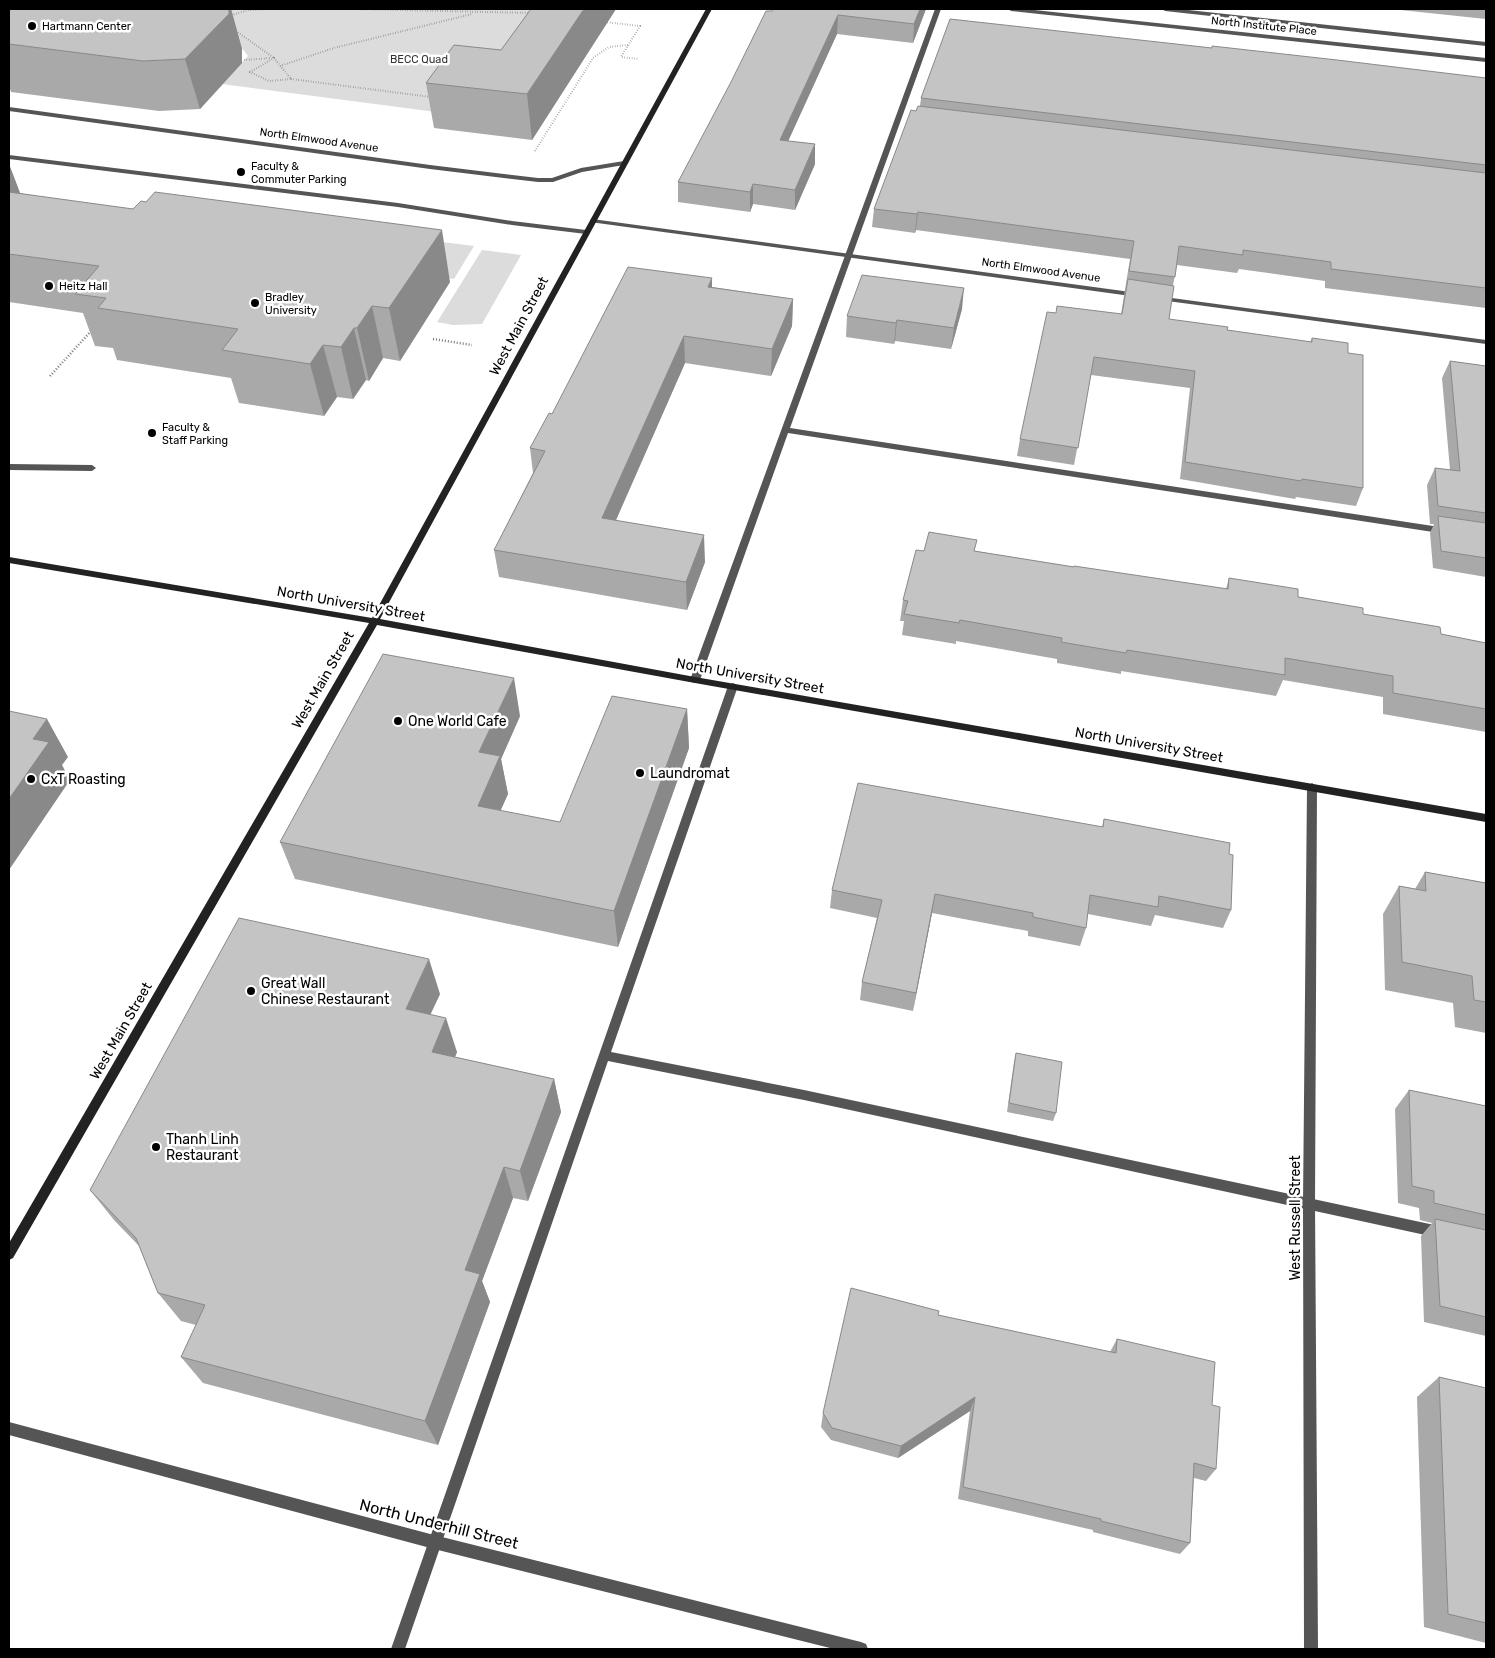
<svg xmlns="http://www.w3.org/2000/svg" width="1495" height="1658" viewBox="0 0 1495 1658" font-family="Rubik,sans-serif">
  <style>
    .green { fill: #dcdcdc }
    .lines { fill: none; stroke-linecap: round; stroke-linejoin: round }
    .path-far1 { stroke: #777; stroke-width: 2; stroke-dasharray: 0.5 2; stroke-linecap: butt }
    .path { stroke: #777; stroke-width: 2.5; stroke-dasharray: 1 2; stroke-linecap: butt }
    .lane { fill: #555; fill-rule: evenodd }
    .street { fill: #555; fill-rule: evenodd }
    .secondary { fill: #222; fill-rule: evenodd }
    .wall { fill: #a9a9a9 }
    .shaded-wall { fill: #898989 }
    .building { fill: #c4c4c4; stroke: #898989 }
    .poi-dot { fill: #000; stroke: #fff; stroke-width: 2 }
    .labels { text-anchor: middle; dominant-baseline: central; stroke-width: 5; stroke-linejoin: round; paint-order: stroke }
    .far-poi-label { font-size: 11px; fill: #000; stroke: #fff; text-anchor: start }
    .far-street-label { font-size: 11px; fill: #000; stroke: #fff }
    .far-park-label { font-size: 11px; fill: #333; stroke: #fff }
    .street-label { font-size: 14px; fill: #000; stroke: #fff }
    .poi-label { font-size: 14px; fill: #000; stroke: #fff; text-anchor: start }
    .near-street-label { font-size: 16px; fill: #000; stroke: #fff }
  </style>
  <rect width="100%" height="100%" fill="#fff"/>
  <g class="green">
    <polygon points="186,9 529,9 557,12 444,113 222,84 248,56 219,19"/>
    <polygon points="419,239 474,246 454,279 397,271"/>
    <polygon points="482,250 521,255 482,324 453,325 437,322"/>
  </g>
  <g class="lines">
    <g class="path-far1">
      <polyline points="355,9 532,13"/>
      <polyline points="229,16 248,10 269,9"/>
      <polyline points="605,22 640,26 621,57 639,59"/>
      <polyline points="236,31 274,58"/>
      <polygon points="274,58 291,79 269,81 250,72"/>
      <polyline points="244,60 271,58"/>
      <polyline points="280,66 334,48 472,14"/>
      <polyline points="291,79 431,97"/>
      <polyline points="535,151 593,58 609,47 628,45"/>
    </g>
    <g class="path">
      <polyline points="433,339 472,345"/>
      <polyline points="50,376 92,330"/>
    </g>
    <g class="lane">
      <polygon points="935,9 941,9 790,428 1446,528 1449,529 1449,533 1446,534 788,433 700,680 695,683 692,682 690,680"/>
      <polygon points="733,683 738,686 611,1052 804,1090 1439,1226 1443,1228 1445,1232 1443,1236 1439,1238 804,1100 608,1061 405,1649 391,1649 728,686"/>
    </g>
    <g class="street">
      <polygon points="1008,9 1025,9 1486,58 1486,62 1011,11"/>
      <polygon points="1162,9 1179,9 1486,42 1486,46 1165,11"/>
      <polygon points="9,107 430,165 538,178 552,178 581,168 624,161 627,163 624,165 582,172 553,182 538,182 430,169 9,111"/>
      <polygon points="9,155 398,203 512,221 586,230 589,232 586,234 512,225 398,207 9,159"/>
      <polygon points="592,219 1138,293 1142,295 1138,297 590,222 590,220"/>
      <polygon points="1157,296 1486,340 1486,344 1160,300 1157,300"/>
      <polygon points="9,464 92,465 96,468 92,471 9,470"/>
      <polygon points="1312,783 1317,787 1315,1204 1318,1649 1304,1649 1303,1204 1307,787"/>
      <polygon points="9,1422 434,1535 861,1642 866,1644 868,1649 834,1649 434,1549 9,1435"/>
    </g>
    <polygon class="secondary" points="706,9 712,9 380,619 695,677 1486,814 1486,822 695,683 377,625 13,1258 9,1260 9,1243 369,623 9,563 9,557 372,618"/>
  </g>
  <g class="wall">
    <polygon points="9,9 231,9 242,49 242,63 200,109 159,111 11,92 9,86"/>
    <polygon points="529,9 616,9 532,140 434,128 426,83 501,50 531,9"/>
    <polygon points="773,9 926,9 913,43 837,34 788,141 815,144 815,164 795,210 753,204 750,212 678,202 678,182"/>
    <polygon points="1391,9 1486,9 1486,19"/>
    <polygon points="1212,48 1486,78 1486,308 1325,288 1325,281 1239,269 1237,273 1177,265 1173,285 1169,319 1227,330 1310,342 1312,338 1348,353 1363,488 1356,506 1296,497 1295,499 1180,479 1190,388 1091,375 1074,465 1017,456 1020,439 1121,314 1130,259 916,230 915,233 872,227 874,209 916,111 920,106 921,98"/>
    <polygon points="9,164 20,193 450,282 400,361 383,358 369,381 366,380 353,399 337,397 324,416 239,403 231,378 117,360 113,348 95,346 83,313 9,302"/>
    <polygon points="712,278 712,287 793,299 792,326 771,376 685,363 616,520 705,562 687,610 499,577 494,550 533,473 530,448 552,414"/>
    <polygon points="962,309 951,349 895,341 894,344 846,337 847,316"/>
    <polygon points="1450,361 1486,366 1486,577 1433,568 1430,533 1434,524 1430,524 1427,485 1435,468 1450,470 1442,378"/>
    <polygon points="924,551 975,551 1074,567 1226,589 1229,578 1363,614 1441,634 1486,643 1486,732 1383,714 1383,697 1283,680 1276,696 1121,671 1121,674 1057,663 1057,659 956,641 956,644 902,635 904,621 900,621 903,600"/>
    <polygon points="687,709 689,748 618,947 295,879 280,842 520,716 501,759 508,794 500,811 560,822"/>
    <polygon points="1104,819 1229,854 1231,910 1223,928 1155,915 1151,926 1088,914 1086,928 1080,946 1028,936 1028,931 932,913 913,1011 860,1000 862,982 877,918 830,908 832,890 1102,827"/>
    <polygon points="1425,872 1486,883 1486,1033 1455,1027 1453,1003 1385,990 1383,914 1399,886 1415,889"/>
    <polygon points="440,994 430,1015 457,1052 455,1057 554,1079 561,1112 528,1201 513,1198 482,1281 490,1302 438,1445 203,1383 181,1357 196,1325 181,1321 158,1293 140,1247 114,1220 90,1190"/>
    <polygon points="1016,1053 1056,1113 1053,1121 1007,1112 1014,1062"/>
    <polygon points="1409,1090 1486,1106 1486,1336 1424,1322 1421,1236 1432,1223 1420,1220 1419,1208 1398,1203 1395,1109"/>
    <polygon points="938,1315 1110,1352 1117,1339 1212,1405 1216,1469 1206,1481 1194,1478 1190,1543 1180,1554 1093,1532 1093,1530 958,1499 970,1411 898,1458 831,1440 821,1427 823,1413"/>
    <polygon points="1439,1377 1486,1388 1486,1643 1424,1627 1417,1397"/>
  </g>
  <g class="shaded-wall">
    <polygon points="229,9 231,9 242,49 242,63 200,109 185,59"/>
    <polygon points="584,9 616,9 532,140 527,94"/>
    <polygon points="920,9 926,9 913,43 914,24"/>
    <polygon points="838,15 837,34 780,159 780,140"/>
    <polygon points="815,144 815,164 795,210 795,190"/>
    <polygon points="9,164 23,201 9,216"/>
    <polygon points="753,184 753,204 750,212 750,192"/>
    <polygon points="918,212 916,230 915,233 917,214"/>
    <polygon points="442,230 450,282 400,361 389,308"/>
    <polygon points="712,278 712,306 708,287"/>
    <polygon points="964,288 962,309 951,349 954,328"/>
    <polygon points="793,299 792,326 771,376 772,349"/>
    <polygon points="372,306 383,358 369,381 357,328"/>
    <polygon points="897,320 895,341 894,344 896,323"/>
    <polygon points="354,328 366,380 353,399 341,347"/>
    <polygon points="684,336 685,363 605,545 602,518"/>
    <polygon points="323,345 337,397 324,416 310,364"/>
    <polygon points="704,535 705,562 687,610 686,582"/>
    <polygon points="514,678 520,716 501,759 508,794 486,843 478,806 479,752"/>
    <polygon points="687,709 689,748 618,947 614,911"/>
    <polygon points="47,719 68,757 62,765 70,780 9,870 9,799 33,739"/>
    <polygon points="935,894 932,913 913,1011 916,993"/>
    <polygon points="429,959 440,994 417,1043 406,1009"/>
    <polygon points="446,1018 457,1052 443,1085 432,1052"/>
    <polygon points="554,1079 561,1112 528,1201 520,1171"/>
    <polygon points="504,1167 513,1198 482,1281 490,1302 438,1445 425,1421 465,1270"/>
    <polygon points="975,1397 970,1411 898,1458 901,1446"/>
  </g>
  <g class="building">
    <polygon points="9,9 229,9 229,14 185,59 143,61 9,44"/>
    <polygon points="531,9 584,9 527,94 426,83 454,45 501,50"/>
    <polygon points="773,9 920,9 914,24 838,15 780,140 815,144 795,190 753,184 750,192 678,182 731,82 766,11 772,11"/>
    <polygon points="950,19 1212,48 1212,46 1337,60 1486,78 1486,165 921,98"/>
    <polygon points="918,106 1486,173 1486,288 1331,269 1331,262 1243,250 1243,255 1179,246 1175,277 1129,271 1134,241 918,212 917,214 874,209 911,110 916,111"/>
    <polygon points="9,192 133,209 141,201 146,202 155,192 442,230 389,308 372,306 357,328 354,328 341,347 323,345 310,364 222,350 238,329 98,308 106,298 75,294 99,266 9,254"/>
    <polygon points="628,267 712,278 708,287 793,299 772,349 684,336 602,518 704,535 686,582 494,550 545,451 530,448 549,413 552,414"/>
    <polygon points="862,275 964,288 954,328 897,320 896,323 847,316"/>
    <polygon points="1128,279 1174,286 1169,319 1228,327 1227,330 1312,342 1312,338 1348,343 1348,353 1363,355 1363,488 1302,479 1301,481 1185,462 1195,371 1094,357 1078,448 1020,439 1047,312 1056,313 1057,306 1122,314"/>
    <polygon points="1450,361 1486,366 1486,513 1438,506 1435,468 1460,471"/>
    <polygon points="1438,516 1486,523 1486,558 1441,551"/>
    <polygon points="929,532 977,540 974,551 1074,567 1074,566 1228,589 1229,578 1298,589 1298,597 1363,608 1363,614 1440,627 1441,634 1486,643 1486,709 1393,693 1393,676 1285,658 1285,675 1127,650 1126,653 1061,642 1062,638 960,620 959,623 904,614 908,601 903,600 916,550 924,551"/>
    <polygon points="383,654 514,678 479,752 500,756 478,806 560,822 612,696 687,709 614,911 280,842"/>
    <polygon points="9,711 47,719 33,739 49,742 9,799"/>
    <polygon points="858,783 1103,827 1104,819 1230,843 1229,854 1233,855 1231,910 1159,896 1158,907 1090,895 1086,928 1033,917 1033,913 935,894 916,993 862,982 882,900 832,890"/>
    <polygon points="1425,872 1486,883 1486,1002 1474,1000 1472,976 1402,962 1399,886 1426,891"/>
    <polygon points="239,918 429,959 406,1009 446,1018 432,1052 554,1079 520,1171 504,1167 465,1270 480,1274 425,1421 181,1357 205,1305 158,1293 136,1238 90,1190"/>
    <polygon points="1016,1053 1062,1062 1056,1113 1009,1103"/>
    <polygon points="1409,1090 1486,1106 1486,1215 1434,1203 1434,1191 1412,1186"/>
    <polygon points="1435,1219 1486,1230 1486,1317 1440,1306"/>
    <polygon points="851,1288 939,1311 938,1315 1116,1353 1117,1339 1215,1362 1212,1405 1220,1407 1216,1469 1194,1463 1190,1543 1101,1521 1101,1519 963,1487 975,1397 901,1446 832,1428 823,1413"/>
    <polygon points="1439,1377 1486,1388 1486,1623 1448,1614"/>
  </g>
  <g class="poi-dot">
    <circle cx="32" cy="26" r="5"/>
    <circle cx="241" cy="172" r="5"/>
    <circle cx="49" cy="286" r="5"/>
    <circle cx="255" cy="303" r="5"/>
    <circle cx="152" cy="433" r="5"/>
    <circle cx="398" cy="721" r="5"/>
    <circle cx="640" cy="773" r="5"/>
    <circle cx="31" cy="779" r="5"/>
    <circle cx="251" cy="991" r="5"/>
    <circle cx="156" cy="1147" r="5"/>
  </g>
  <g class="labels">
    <g class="far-poi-label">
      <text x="42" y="26">Hartmann Center</text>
      <text x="251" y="166">Faculty &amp;<tspan x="251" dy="13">Commuter Parking</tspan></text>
      <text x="59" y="286">Heitz Hall</text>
      <text x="265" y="297">Bradley<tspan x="265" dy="13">University</tspan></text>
      <text x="162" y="427">Faculty &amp;<tspan x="162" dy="13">Staff Parking</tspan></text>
    </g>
    <g class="far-street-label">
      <text transform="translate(1264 26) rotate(6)">North Institute Place</text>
      <text transform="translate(319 140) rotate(8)">North Elmwood Avenue</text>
      <text transform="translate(1041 270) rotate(8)">North Elmwood Avenue</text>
    </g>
    <g class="far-park-label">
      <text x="419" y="59">BECC Quad</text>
    </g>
    <g class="street-label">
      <text transform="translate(519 326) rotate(-62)">West Main Street</text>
      <text transform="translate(351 604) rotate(10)">North University Street</text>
      <text transform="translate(750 676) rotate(10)">North University Street</text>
      <text transform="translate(323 680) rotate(-60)">West Main Street</text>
      <text transform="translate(1149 745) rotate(10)">North University Street</text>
      <text transform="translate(121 1031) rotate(-60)">West Main Street</text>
      <text transform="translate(1295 1218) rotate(-90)">West Russell Street</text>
    </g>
    <g class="poi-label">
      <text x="408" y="721">One World Cafe</text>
      <text x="650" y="773">Laundromat</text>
      <text x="41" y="779">CxT Roasting</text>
      <text x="261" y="983">Great Wall<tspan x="261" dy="16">Chinese Restaurant</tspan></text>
      <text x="166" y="1139">Thanh Linh<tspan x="166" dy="16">Restaurant</tspan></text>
    </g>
    <g class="near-street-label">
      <text transform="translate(439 1524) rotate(14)">North Underhill Street</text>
    </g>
  </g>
  <rect width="1495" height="1658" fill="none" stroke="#000000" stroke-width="20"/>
</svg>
